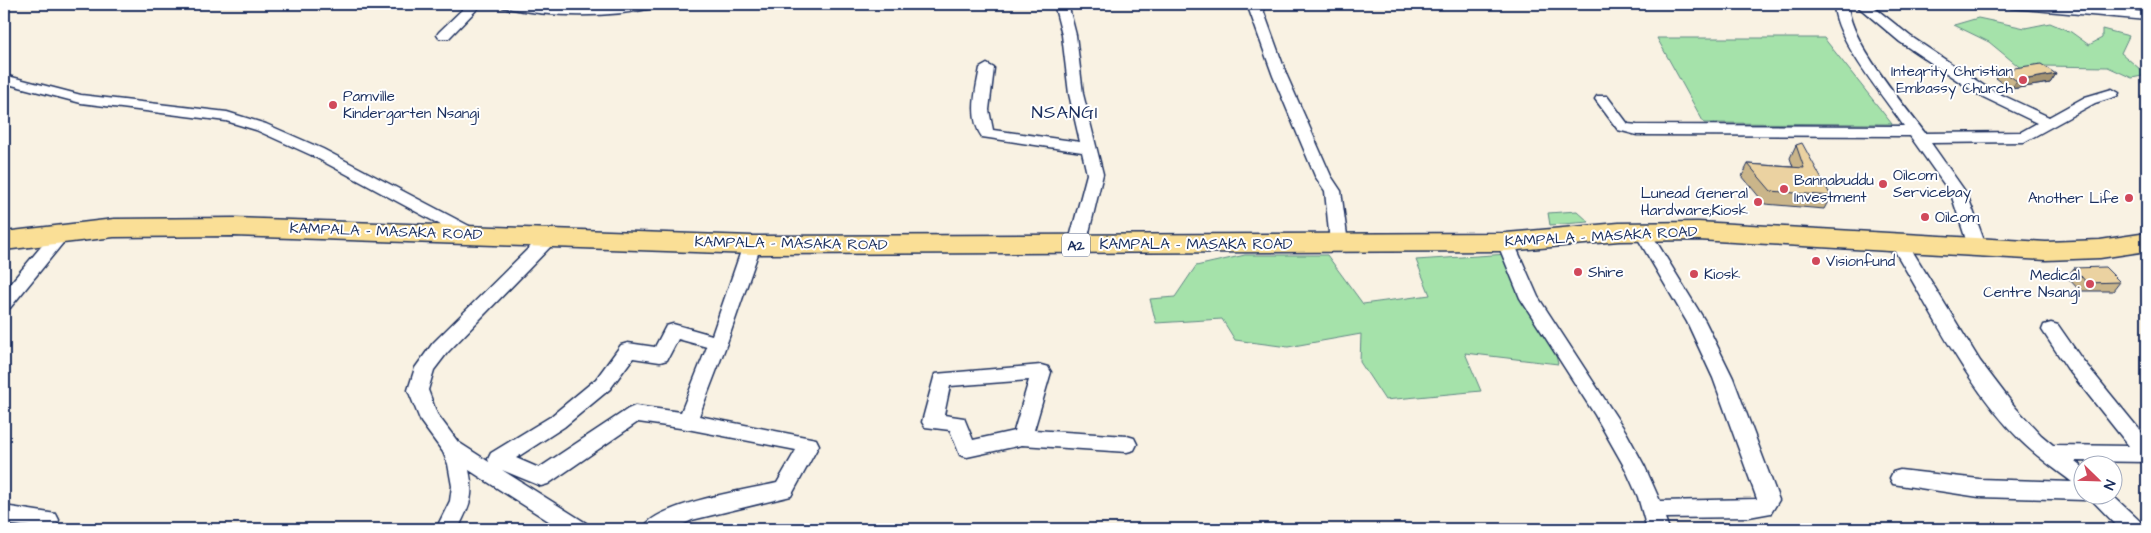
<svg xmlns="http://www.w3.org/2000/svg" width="2151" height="533" font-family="'Architects Daughter',sans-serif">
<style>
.green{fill:#a5e2aa;stroke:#608884}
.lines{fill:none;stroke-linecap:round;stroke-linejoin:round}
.minor-casing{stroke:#1b2f5e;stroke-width:3}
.primary-casing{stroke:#1b2f5e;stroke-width:3}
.minor{fill:#fff;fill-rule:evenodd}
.primary{fill:#fadf96;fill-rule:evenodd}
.wall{fill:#cab58a;stroke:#1b2f5e}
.shaded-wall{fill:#a49371;stroke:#1b2f5e}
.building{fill:#ebd2a1;stroke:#1b2f5e}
.poi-dot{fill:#d1495b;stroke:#fff;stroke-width:2}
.labels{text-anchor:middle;stroke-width:4;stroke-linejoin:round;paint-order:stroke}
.shield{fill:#fff;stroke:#5f6d8e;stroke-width:1}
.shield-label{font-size:14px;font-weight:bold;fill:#1b2f5e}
.poi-label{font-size:15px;fill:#1b2f5e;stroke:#fff;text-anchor:start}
.street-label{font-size:15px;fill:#1b2f5e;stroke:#fff}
.quarter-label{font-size:18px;letter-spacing:1px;fill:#1b2f5e;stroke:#fff}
</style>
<rect width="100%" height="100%" fill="#f9f2e3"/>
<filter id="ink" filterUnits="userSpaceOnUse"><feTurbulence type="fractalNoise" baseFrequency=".02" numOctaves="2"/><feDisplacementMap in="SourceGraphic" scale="10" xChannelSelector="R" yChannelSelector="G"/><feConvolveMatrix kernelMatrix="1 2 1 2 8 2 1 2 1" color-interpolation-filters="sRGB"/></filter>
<g filter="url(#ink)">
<!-- green -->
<path class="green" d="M1978 18 2025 28 2050 23 2071 32 2089 45 2102 38V29L2129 36 2121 53 2147 75 2132 78 2108 67 2042 66 2023 70 1989 42 1954 25Z
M1657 38H1824L1892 124 1704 123Z
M1577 211 1589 222 1550 225 1548 213Z
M1508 254 1548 323 1558 364 1465 353 1481 391 1385 400 1360 362 1361 334 1288 347 1235 340 1222 319 1156 323 1150 299 1175 297 1196 266 1245 255H1327L1363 304 1430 295 1416 260Z"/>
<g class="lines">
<!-- minor casing -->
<g class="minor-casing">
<path id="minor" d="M468 4H482L449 38H439L437 35 439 32Z
M501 4 580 6 659 4 657 7C610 18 550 18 503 7Z
M1054 4H1068L1076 35 1083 94 1103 174 1086 245 1083 249H1071L1068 245 1087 174 1082 152 982 137C968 117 976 90 980 68L987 64 994 68 989 110 993 130 1080 142 1069 94 1062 35Z
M1247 4H1261L1287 76 1331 176 1341 191 1348 243 1345 247H1333L1330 243 1325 191 1315 176 1273 76Z
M1834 4H1848C1849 41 1902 102 1925 133L2021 132 2037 123 1979 95 1900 42 1855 4H1870L1910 36 1989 89 2049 117 2085 97 2112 89 2119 93 2117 96 2095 103 2024 142 1931 143 1967 194 1986 246 1983 250H1971L1968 246 1951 194 1910 136 1637 135 1618 130 1595 99 1597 96H1607L1628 124 1637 125 1904 126C1884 97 1834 38 1834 4Z
M2004 4H2054L2147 12V20L2011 8Z
M4 75 81 95 227 112 266 124 323 149 475 229 477 233 475 237H463L311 155 256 130 226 121 81 103 4 83Z
M1642 226 1648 228 1705 321 1733 378 1779 500 1771 513 1749 517 1665 518 1669 529H1647L1638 497 1625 468 1595 415 1520 298 1497 242 1500 238H1512L1538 297 1626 432 1645 467 1660 501 1757 499 1713 378 1687 322 1634 232 1636 228Z
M61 228 67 230 69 234 67 238 10 308 4 309V291L55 230Z
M550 231 556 233 559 237 556 241 447 353 434 370 428 390 437 414 458 442 489 462 488 459 491 453 550 417 596 379 621 345 628 343 655 347 666 326 673 324 712 335 743 245 746 241H758L761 245 727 343 699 416 816 439 819 445 791 496 692 520 674 529H643C654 504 750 489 777 483L796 450 687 429 638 422 548 484 541 486 502 470 586 523 589 529H561L469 470C475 497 469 506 458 529H436L450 501 452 486 448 464 443 452 421 422 408 390 415 368 433 343 544 233ZM678 339 707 347 681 412 635 406 628 409 539 468 516 458 564 427 610 389 633 358 660 362 667 360Z
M1899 237 1905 239 1980 361 2015 407 2041 435 2053 445 2129 446 2067 368 2042 330 2044 325 2051 323 2058 325 2081 358 2147 439V462L2075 461 2084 468V496H2113L2142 523 2145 529H2120L2090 498 2084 500 1979 497 1893 484 1890 478 1893 472 1900 470 1979 479 2072 482C2055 469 2036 456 2021 441 1965 385 1931 310 1890 243L1893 239Z
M1041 365 1048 367 1051 372 1034 430 1127 436 1134 438 1137 444 1134 450 1127 452 1022 445 967 457 960 455 950 430 925 427 922 422 935 374ZM1029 380 1014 431 973 440 964 418 944 415 950 386Z
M4 506 56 514 59 520 56 526 48 529 4 524Z"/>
</g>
<!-- primary casing -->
<g class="primary-casing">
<path id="primary" d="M234 218 752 236 1506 233 1619 223 1698 222 2046 242 2100 240 2147 233V251L2100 258 2046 260 1698 240 1619 241 1506 251 752 254 234 236 114 237 4 250V232L114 219Z"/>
</g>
<!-- minor -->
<use href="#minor" class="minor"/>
<!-- primary -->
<use href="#primary" class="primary"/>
</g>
<!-- wall -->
<path class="wall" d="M2001 70 2056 74 2050 83 2011 89 1996 78Z
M1796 145 1831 196 1824 209 1765 204 1742 176 1748 164 1793 167 1790 158Z
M2074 268 2120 282 2113 291H2080L2067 277Z"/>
<!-- shaded-wall -->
<path class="shaded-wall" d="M2056 74 2050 83 2011 89 2017 81Z"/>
<!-- building -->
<path class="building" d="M2041 64 2056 74 2017 81 2001 70Z
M1802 143 1831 196 1771 191 1748 164 1804 168 1796 145Z
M2105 267 2120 282 2087 283 2074 268Z"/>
</g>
<!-- markers -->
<g class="poi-dot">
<circle cx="2023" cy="80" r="5"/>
<circle cx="333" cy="105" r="5"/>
<circle cx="1883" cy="184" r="5"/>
<circle cx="1784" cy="189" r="5"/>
<circle cx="2129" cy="198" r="5"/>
<circle cx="1758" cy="202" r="5"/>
<circle cx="1925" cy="217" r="5"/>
<circle cx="1816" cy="261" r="5"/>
<circle cx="1578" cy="272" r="5"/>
<circle cx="1694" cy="274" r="5"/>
<circle cx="2090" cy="284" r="5"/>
</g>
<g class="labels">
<!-- shield labels -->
<rect class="shield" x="1062" y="233.5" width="28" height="23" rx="4"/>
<g class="shield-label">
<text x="1076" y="250">A2</text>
</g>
<!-- poi labels -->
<g class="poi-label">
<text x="2013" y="76" text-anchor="end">Integrity Christian<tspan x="2013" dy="17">Embassy Church</tspan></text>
<text x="343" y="101">Pamville<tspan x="343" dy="17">Kindergarten Nsangi</tspan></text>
<text x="1893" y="180">Oilcom<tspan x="1893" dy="17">Servicebay</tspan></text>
<text x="1794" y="185">Bannabuddu<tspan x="1794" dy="17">Investment</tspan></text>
<text x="1748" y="198" text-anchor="end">Lunead General<tspan x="1748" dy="17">Hardware;Kiosk</tspan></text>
<text x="2119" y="203" text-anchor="end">Another Life</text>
<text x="1935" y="222">Oilcom</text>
<text x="1826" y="266">Visionfund</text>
<text x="1588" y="277">Shire</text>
<text x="1704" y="279">Kiosk</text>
<text x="2080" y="280" text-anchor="end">Medical<tspan x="2080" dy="17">Centre Nsangi</tspan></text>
</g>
<!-- street labels -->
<g class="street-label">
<text transform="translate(386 231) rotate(2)" y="5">KAMPALA - MASAKA ROAD</text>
<text transform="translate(1601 236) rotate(-3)" y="5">KAMPALA - MASAKA ROAD</text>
<text transform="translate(791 243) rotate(1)" y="5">KAMPALA - MASAKA ROAD</text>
<text x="1196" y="249">KAMPALA - MASAKA ROAD</text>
</g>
<!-- quarter labels -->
<g class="quarter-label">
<text x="1065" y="118">NSANGI</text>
</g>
</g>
<!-- margin -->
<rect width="2151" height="533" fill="none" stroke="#fff" stroke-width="20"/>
<rect x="10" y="10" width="2131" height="513" fill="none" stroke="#1b2f5e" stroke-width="2" filter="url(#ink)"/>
<!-- north arrow -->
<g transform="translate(2098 480) rotate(113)"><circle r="24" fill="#ffffff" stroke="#a4acbf"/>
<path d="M0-4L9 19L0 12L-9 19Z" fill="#d1495b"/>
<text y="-8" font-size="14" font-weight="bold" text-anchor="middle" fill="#1b2f5e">N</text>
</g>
</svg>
